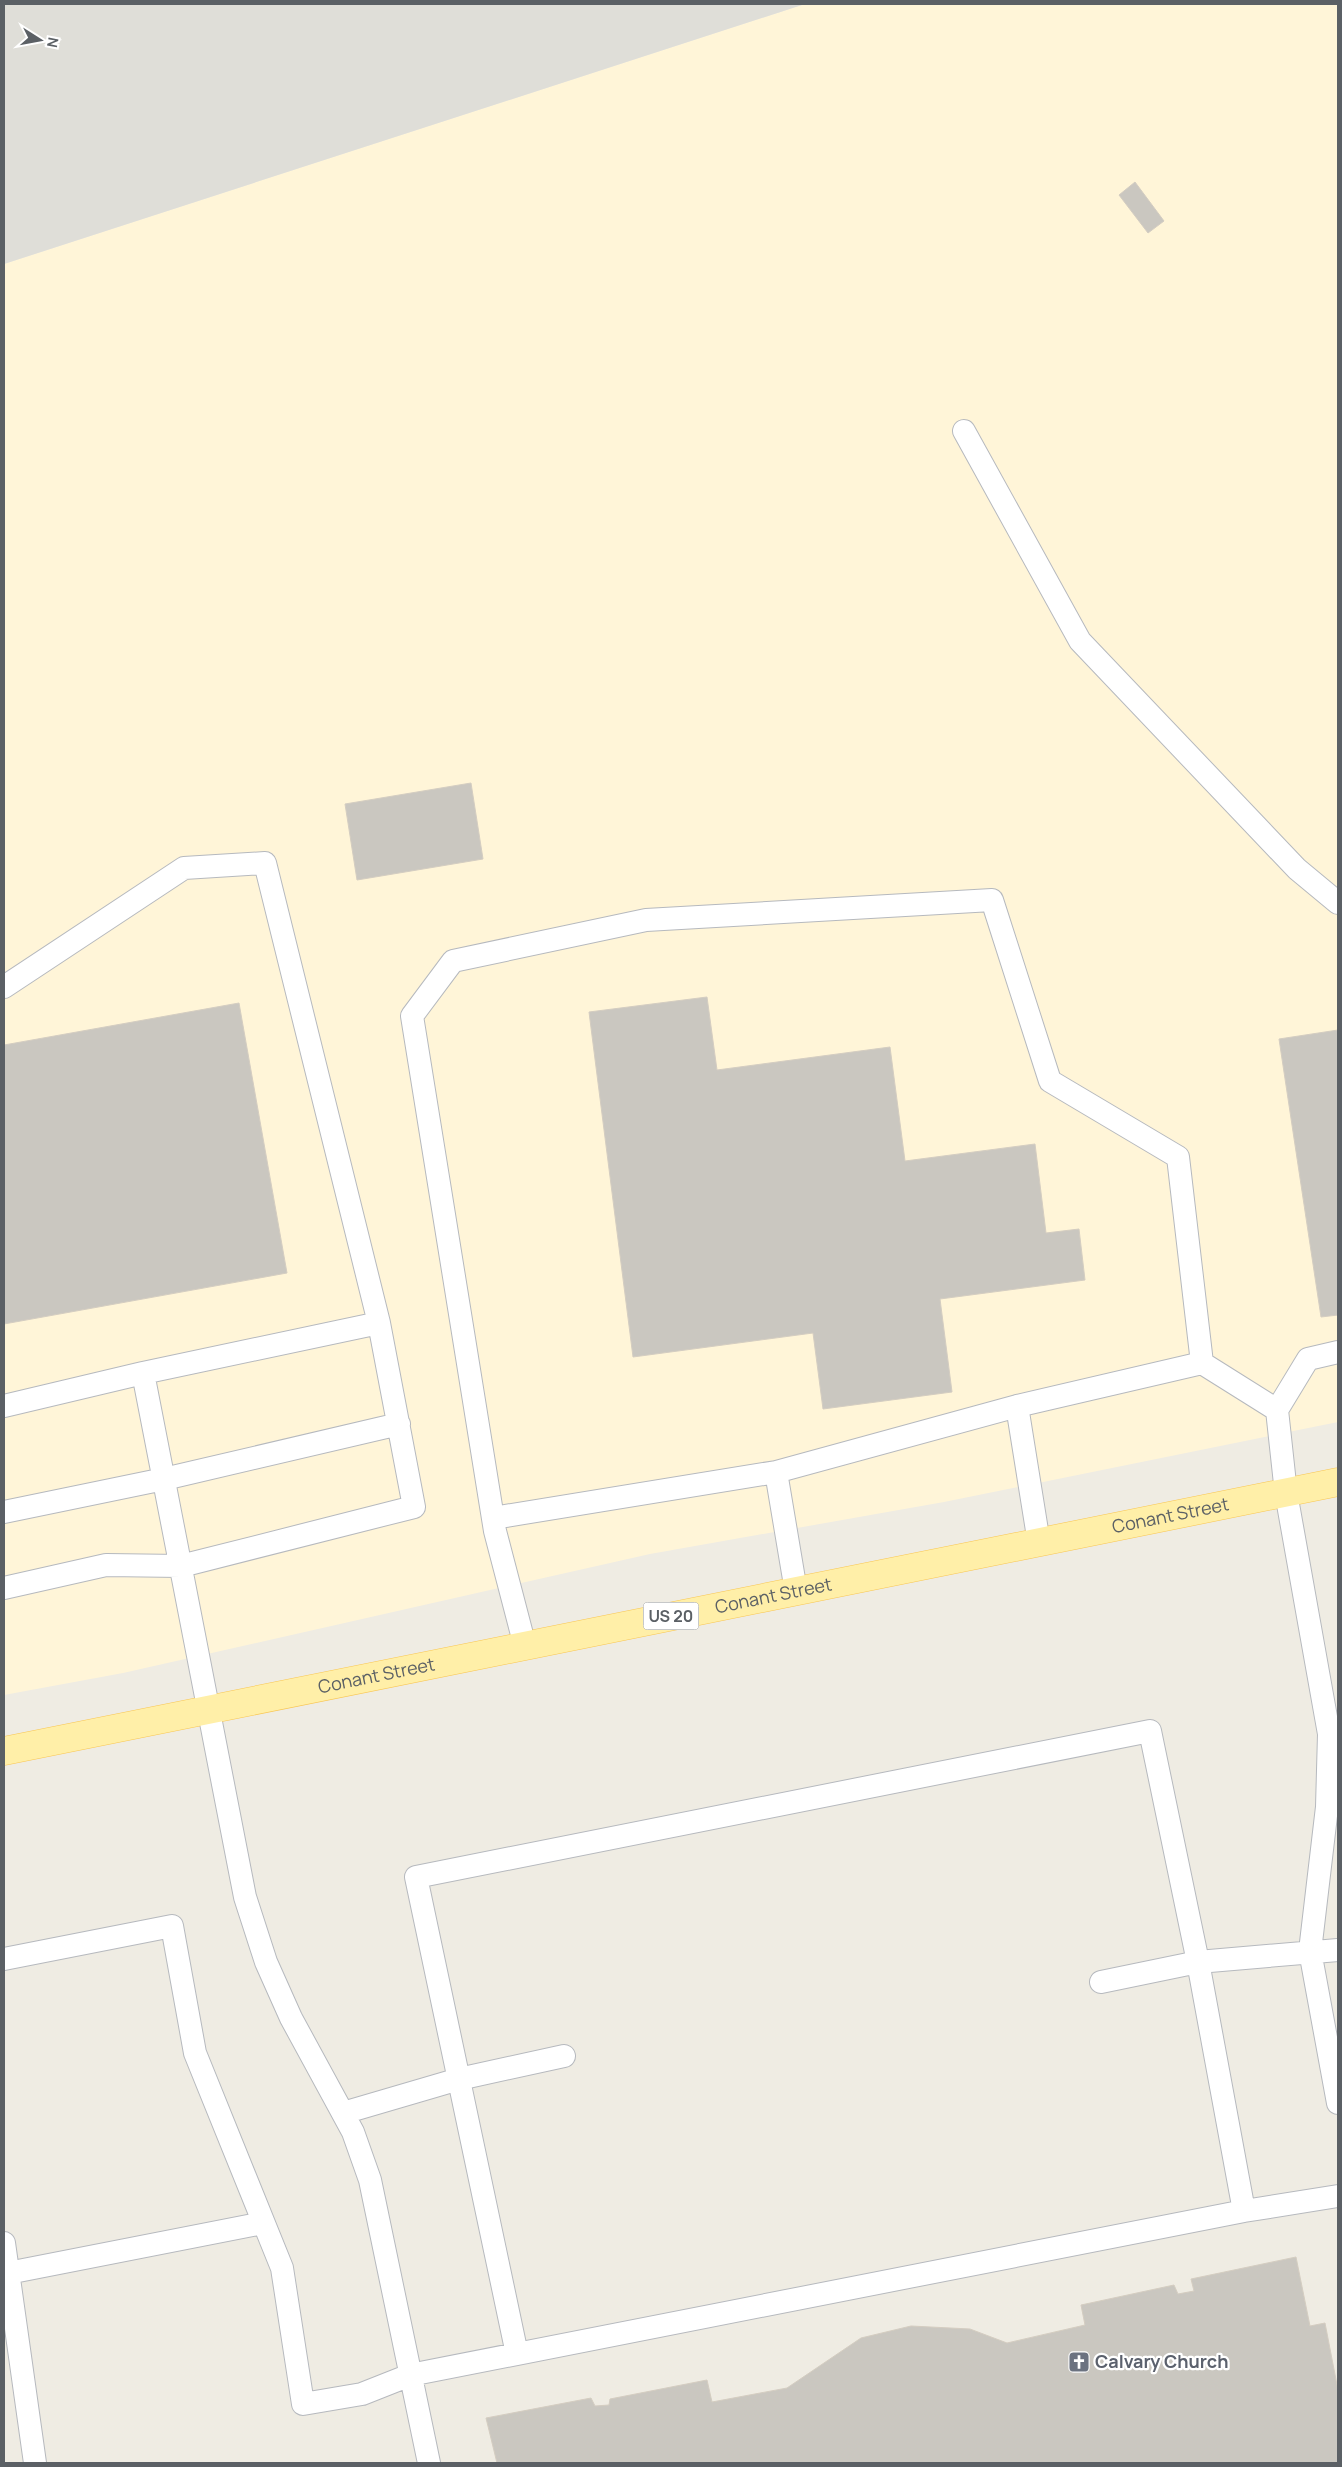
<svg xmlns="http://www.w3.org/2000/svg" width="1342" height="2467" font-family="Manrope,sans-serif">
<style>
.commercial{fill:#fff5d8}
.industrial{fill:#dfded8}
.building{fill:#cac7c0;stroke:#d4cdc1}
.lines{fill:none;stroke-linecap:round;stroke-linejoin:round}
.service-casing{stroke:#b6b9be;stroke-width:24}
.primary-casing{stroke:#f9c652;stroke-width:29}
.service{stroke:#fff;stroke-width:22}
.primary{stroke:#ffefa8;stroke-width:28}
.labels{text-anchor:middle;stroke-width:4.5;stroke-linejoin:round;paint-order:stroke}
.shield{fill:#fff;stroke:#8c9093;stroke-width:1}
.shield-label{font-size:16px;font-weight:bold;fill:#5b6065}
.street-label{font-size:18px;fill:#5b6065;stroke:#fff}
.worship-label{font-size:18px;font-weight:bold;fill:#5b616d;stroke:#fff;text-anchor:start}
</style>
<rect width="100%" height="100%" fill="#efece3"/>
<!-- commercial -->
<path class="commercial" d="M805 4H1338V1422L944 1502 650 1554 123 1673 4 1695V264Z"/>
<!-- industrial -->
<path class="industrial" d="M4 4H805L4 264Z"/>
<!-- building -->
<path class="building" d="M1135 182 1164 221 1148 233 1119 195Z
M471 783 483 859 357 880 345 804Z
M707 997 717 1070 890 1047 905 1161 1035 1144 1046 1233 1079 1229 1085 1280 940 1299 952 1392 823 1409 813 1333 633 1357 589 1012Z
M239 1003 287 1273 4 1324V1045Z
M1338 1030V1315L1321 1317 1279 1039Z
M1296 2257 1310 2326 1325 2323 1338 2390V2463H497L486 2418 591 2398 595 2406 609 2405 610 2399 707 2380 712 2402 787 2388 861 2338 911 2326 970 2329 1007 2343 1085 2325 1081 2305 1174 2285 1178 2294 1194 2291 1191 2279Z"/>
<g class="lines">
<!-- service casing -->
<g class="service-casing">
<path id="service" d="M964 431 1080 641 1297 869 1338 903
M4 987 184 868 265 863 379 1323 143 1373 245 1897 266 1962 291 2018 353 2132 370 2180 429 2463
M1202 1363 1277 1410 1286 1493 1329 1734 1327 1807 1310 1951 1338 2103
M4 1406 143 1373
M1277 1410 1308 1359 1338 1352
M776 1472 1017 1406
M4 1512 164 1479 399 1424
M493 1518 776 1472 796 1591
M4 1588 106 1565 181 1566 414 1507 379 1323
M525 1646 495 1531 412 1016 453 961 646 920 992 900 1050 1081 1178 1157 1202 1363 1017 1406 1039 1543
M4 1959 172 1926 195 2053 282 2268 303 2404 362 2394 410 2375 1244 2211 1338 2196
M1101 1982 1198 1962 1338 1950
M343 2113 459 2079 564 2056
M4 2243 35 2463
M8 2273 263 2223
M517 2354 416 1877 1150 1731 1198 1962 1244 2211"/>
</g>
<!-- primary casing -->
<g class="primary-casing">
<g id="primary">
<path id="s1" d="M4 1751 1338 1482"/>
</g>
</g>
<!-- service -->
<use href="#service" class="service"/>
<!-- primary -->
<use href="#primary" class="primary"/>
</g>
<!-- icons -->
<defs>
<g id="church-square" transform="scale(1.125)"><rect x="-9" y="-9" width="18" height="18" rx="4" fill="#6b7280" stroke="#fff"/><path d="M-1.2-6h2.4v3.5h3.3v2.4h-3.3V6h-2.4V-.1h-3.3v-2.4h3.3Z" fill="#fff"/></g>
</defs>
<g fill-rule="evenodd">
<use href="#church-square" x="1079" y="2362"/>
</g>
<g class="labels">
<!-- shield labels -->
<rect class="shield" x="643.5" y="1602.5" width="55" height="27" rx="4"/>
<g class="shield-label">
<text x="671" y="1622">US 20</text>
</g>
<!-- street labels -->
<g class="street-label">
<text dy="6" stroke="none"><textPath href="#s1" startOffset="1190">Conant Street</textPath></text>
<text dy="6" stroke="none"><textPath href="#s1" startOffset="785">Conant Street</textPath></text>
<text dy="6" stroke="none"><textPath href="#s1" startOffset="380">Conant Street</textPath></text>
</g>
<!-- worship labels -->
<g class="worship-label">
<text x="1095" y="2368">Calvary Church</text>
</g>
</g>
<!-- border -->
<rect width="1342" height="2467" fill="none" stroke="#5b6065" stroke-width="10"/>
<!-- north arrow -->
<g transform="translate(40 40) rotate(101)" stroke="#ffffff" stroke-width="4" paint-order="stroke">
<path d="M0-4L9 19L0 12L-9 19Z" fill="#5b6065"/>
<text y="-8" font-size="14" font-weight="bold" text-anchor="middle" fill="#5b6065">N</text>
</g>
</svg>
